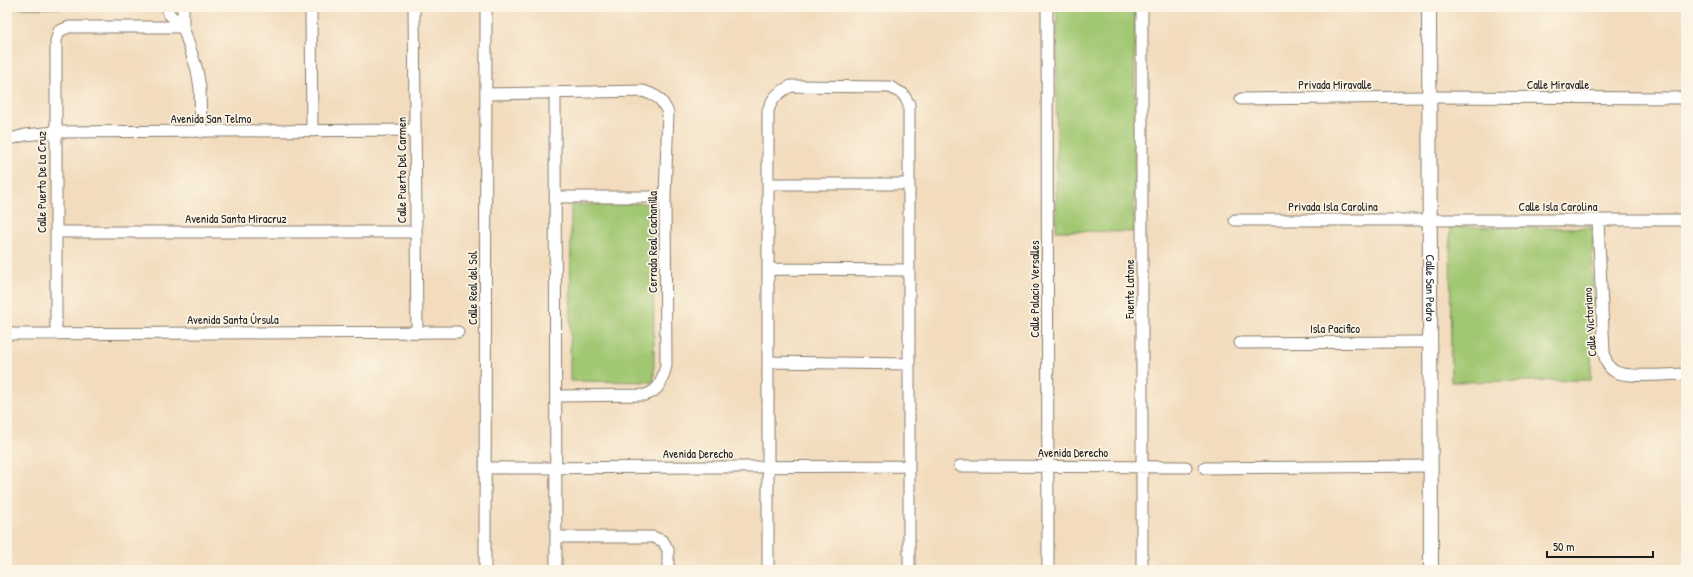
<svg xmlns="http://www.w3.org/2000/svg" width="1693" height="577" font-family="'Patrick Hand',sans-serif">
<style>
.park{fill:#a1c772;stroke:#5e7247}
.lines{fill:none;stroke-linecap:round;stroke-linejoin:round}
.minor-casing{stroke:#877c6c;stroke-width:13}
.tertiary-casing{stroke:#877c6c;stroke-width:16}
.minor{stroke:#fff;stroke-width:11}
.tertiary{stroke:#fff;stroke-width:14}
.labels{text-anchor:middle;stroke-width:3.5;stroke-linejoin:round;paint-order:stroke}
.street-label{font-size:12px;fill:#1c1c1c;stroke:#fcf5e5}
</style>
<rect width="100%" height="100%" fill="#fcf5e5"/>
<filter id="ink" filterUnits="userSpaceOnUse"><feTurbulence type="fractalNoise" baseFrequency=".025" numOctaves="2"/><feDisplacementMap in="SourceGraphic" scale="8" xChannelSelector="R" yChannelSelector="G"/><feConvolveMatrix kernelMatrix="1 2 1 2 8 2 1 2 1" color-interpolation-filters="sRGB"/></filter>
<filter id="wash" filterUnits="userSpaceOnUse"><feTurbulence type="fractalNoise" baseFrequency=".012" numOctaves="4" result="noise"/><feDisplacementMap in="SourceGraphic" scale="16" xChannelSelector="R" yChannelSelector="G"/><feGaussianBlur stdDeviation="0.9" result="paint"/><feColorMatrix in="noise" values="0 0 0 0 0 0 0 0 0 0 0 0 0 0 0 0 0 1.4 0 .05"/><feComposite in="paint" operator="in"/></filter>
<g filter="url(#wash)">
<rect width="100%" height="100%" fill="#f2dcbd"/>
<!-- park -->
<path class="park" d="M7 7H159L160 9 7 8Z
M1057 7H1135L1134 232 1056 231Z
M653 203 654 382 570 381 571 205Z
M1450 227 1593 228 1591 380 1451 382Z"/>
</g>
<g filter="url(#ink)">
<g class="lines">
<!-- minor casing -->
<g class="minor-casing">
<path id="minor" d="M167 7 169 14 183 27
M183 7V27L197 70 200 88 201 132
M311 7 312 131
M414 7 417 333
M1047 7 1048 570
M1142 7V570
M555 93 556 570
M486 94 643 91C658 96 662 99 668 113L665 197 666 366C662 380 660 391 645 395L556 396
M1241 99 1429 97 1686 98
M7 140 25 135 55 132 415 130
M768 184H909
M556 197H665
M1235 220H1686
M1598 220 1604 352C1605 359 1607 367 1614 371 1627 379 1669 374 1686 374
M56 232H416
M768 269 909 270
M7 334 458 332
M56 334V41L59 31 69 27H183
M1240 343 1430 342
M768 362 909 364
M960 466 1186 467
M486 468 909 466
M1205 468 1430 466
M557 537H653L663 541 668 550V570
M485 570 486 7
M768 570V111C772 97 779 92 791 86L890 87 903 94 909 104V570"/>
</g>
<!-- tertiary casing -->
<g class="tertiary-casing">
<g id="tertiary">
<path id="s1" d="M1429 7 1431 570"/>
</g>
</g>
<!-- minor -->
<use href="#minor" class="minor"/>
<!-- tertiary -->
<use href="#tertiary" class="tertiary"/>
</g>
</g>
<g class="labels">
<!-- street labels -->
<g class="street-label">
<text x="1335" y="89">Privada Miravalle</text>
<text x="1558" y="89">Calle Miravalle</text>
<text x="211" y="123">Avenida San Telmo</text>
<text transform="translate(402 170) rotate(-90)" y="4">Calle Puerto Del Carmen</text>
<text transform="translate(42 182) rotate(-90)" y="4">Calle Puerto De La Cruz</text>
<text x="1333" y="211">Privada Isla Carolina</text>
<text x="1558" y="211">Calle Isla Carolina</text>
<text x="236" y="223">Avenida Santa Miracruz</text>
<text transform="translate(653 242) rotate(-90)" y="4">Cerrada Real Cachanilla</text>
<text transform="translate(473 288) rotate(-90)" y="4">Calle Real del Sol</text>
<text dy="4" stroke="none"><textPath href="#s1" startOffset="281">Calle San Pedro</textPath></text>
<text transform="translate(1035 289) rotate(-90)" y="4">Calle Palacio Versalles</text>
<text transform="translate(1130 289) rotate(-90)" y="4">Fuente Latone</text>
<text x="233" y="324">Avenida Santa Úrsula</text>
<text transform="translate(1590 322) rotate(-94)" y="4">Calle Victoriano</text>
<text x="1335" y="333">Isla Pacifico</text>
<text x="1073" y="457">Avenida Derecho</text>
<text x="698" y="458">Avenida Derecho</text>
</g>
</g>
<!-- margin -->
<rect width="1693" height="577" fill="none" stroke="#fcf5e5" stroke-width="24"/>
<!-- scale -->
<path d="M1547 551v6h106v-6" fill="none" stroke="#1c1c1c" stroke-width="2"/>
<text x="1553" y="551" font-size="12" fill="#1c1c1c" stroke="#fcf5e5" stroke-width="3" paint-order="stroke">50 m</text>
</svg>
